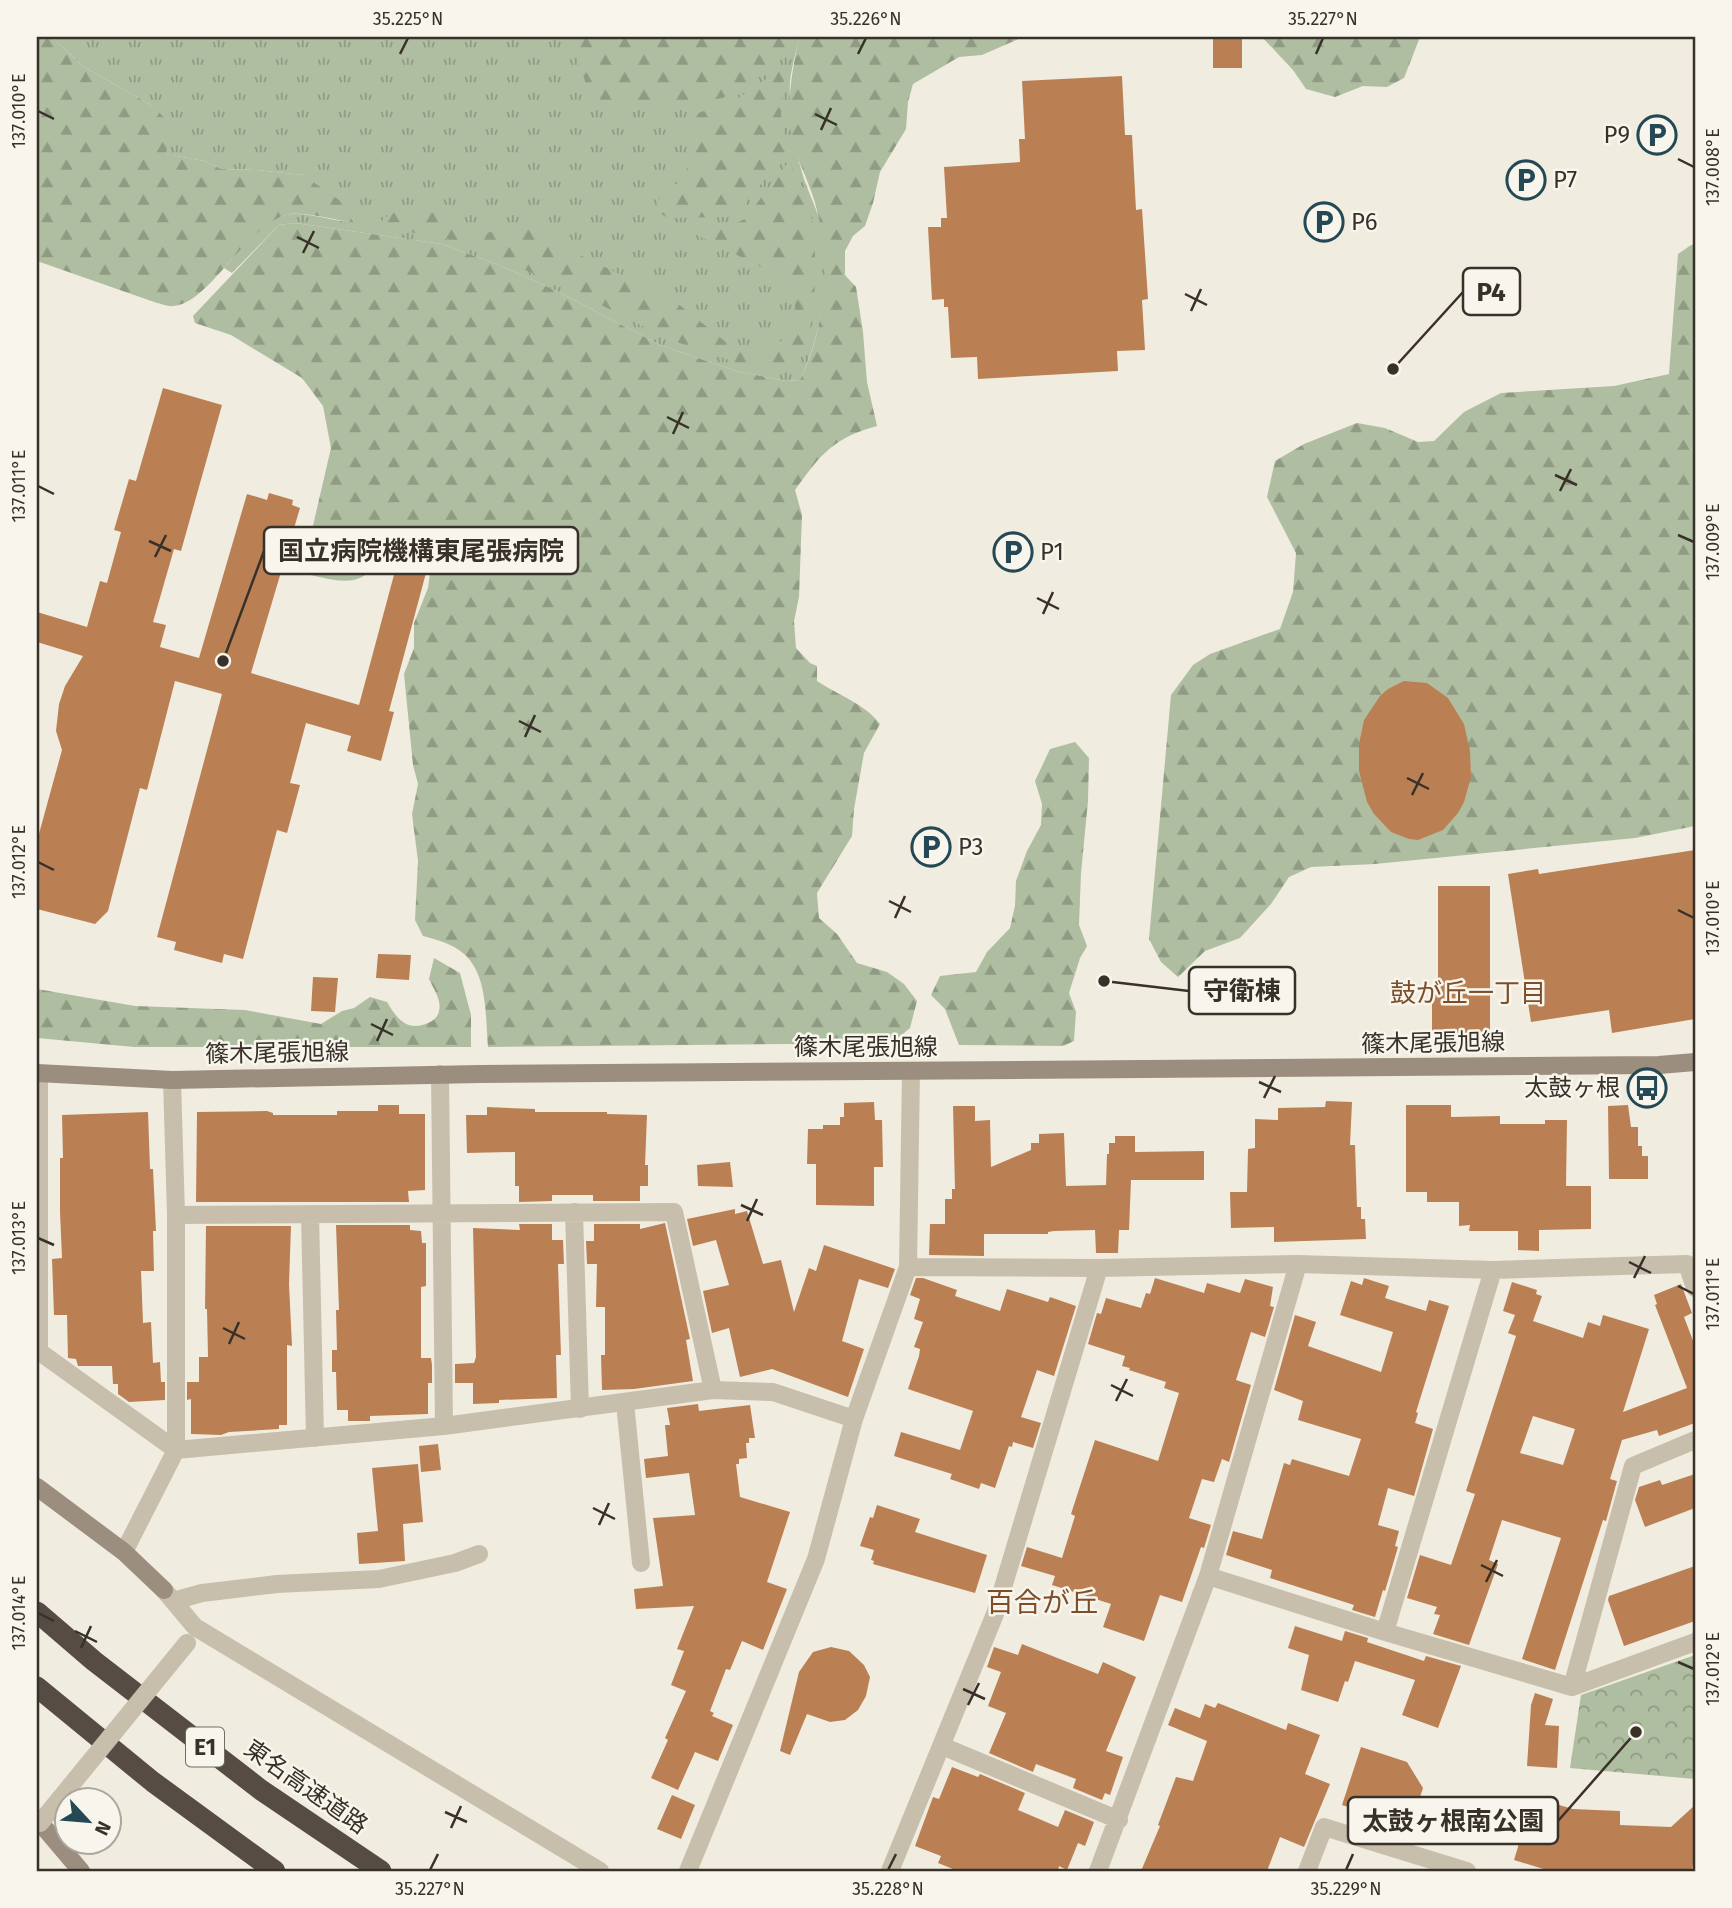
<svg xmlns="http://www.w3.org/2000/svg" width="1732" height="1908" font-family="'Fira Sans','Noto Sans JP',sans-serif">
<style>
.grass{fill:url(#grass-tufts)}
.forest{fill:url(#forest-firs)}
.park{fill:url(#park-crowns)}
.building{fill:#ba8054;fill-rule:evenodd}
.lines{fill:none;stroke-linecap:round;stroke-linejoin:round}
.street{stroke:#c8beac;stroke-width:18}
.secondary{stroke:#9b8e7e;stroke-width:18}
.highway{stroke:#574c43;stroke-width:21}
.street-bridge{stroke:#c8beac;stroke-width:18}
.ticks{fill:none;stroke:#37312a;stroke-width:2.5}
.labels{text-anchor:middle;stroke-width:5;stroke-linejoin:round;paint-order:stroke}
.shield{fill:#f8f5ec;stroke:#716c64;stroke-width:2}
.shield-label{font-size:23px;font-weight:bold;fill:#37312a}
.poi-label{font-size:24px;fill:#37312a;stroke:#f8f5ec;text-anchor:start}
.street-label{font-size:24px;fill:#37312a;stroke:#f8f5ec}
.neighbourhood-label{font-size:26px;fill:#7e4e2b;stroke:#f8f5ec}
.quarter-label{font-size:28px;fill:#7e4e2b;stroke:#f8f5ec}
.leader{fill:none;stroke:#37312a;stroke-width:2.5}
.callout-dot{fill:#37312a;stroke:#f8f5ec;stroke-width:2.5}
.callout{fill:#f8f5ec;stroke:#37312a;stroke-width:2.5}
.callout-label{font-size:26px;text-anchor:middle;font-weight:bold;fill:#37312a}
.neatline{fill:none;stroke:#37312a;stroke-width:2.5}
.ticks-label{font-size:18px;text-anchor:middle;fill:#37312a}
</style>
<defs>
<pattern id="grass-tufts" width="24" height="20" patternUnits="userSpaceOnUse" patternTransform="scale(1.75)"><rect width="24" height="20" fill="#afbea1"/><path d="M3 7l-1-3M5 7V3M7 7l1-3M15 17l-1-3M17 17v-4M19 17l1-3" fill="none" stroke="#8f9b83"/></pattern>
<pattern id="forest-firs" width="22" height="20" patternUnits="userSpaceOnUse" patternTransform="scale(1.75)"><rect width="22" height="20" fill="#afbea1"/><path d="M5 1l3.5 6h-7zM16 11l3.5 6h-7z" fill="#8f9b83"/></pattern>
<pattern id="park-crowns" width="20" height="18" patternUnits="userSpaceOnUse" patternTransform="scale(1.75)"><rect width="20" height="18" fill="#afbea1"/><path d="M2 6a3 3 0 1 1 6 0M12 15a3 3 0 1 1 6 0" fill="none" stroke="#8f9b83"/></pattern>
</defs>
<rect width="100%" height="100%" fill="#f1ece0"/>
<!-- grass -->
<path class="grass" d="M55 37H799C796 55 788 77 790 95 792 118 795 146 801 169 807 191 819 211 823 234 831 283 820 337 800 380L786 381 736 371 660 345 557 291 499 265 442 244 295 223 279 225 232 273 224 268C241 250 265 215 293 214 313 213 335 222 354 222L303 175 257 170 221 169 205 161 165 154 153 106 84 67 56 41Z"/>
<!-- forest -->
<path class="forest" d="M37 37H55L56 41 84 67 153 106 170 124 166 154 205 161 221 169 257 170 303 175 342 202 354 223C337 220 307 212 290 214 247 222 209 305 173 306 169 307 162 304 157 303L37 261Z
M569 37H792L790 51 774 65 723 98 695 102 601 100 589 92Z
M799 37H1023L982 55 959 57 913 84 908 102 906 129 880 172 873 203 865 226 853 236 845 251V275L856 287 863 332 867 382 877 426C833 438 821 454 795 490L802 515 799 597 794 621 796 648 810 663 817 666V681C838 695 865 704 880 724L864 753 854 809 852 836 817 893 819 918 837 934 857 963 887 972 904 984 917 1001 910 1028 892 1043 488 1047C485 1014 489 965 454 947 445 942 434 939 423 936L415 920 418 861 412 814 418 784 413 765 404 674 414 648V623L428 588 432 559 430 552 420 545 402 541C360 583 362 588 302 573L331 448 323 406 302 378 231 335 195 323 193 316 279 225 295 223 442 244 499 265 557 291 660 345 736 371 786 381 800 380C826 327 832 260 815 203 808 179 795 157 791 132 786 100 793 68 799 37Z
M1262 37H1420L1404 78 1387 87 1363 86 1335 97 1306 89 1293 70Z
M785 66 781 115 787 152 738 212 726 217 668 218 654 210 661 196 680 181 693 158 690 137 691 123 700 112 727 106Z
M790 160C793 169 795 178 799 186 802 193 807 199 809 206 819 244 819 341 793 371L775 372 744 365 668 339 568 288 456 241 379 226C387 208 413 209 430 212 446 215 462 227 476 235L519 226 544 234 567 249 672 299 727 343 748 351 763 354 779 344 793 325 795 305 791 289 769 271 677 225 729 226 745 219Z
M1691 245H1695V826L1635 838 1375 864 1311 867 1289 877 1271 904 1240 938 1205 951 1178 977 1161 962 1149 939 1171 695 1193 665 1210 654 1280 629 1293 592 1296 553 1267 497 1275 461 1304 444 1357 423 1385 428 1418 442 1434 441 1464 412 1501 393 1614 386 1669 374 1678 254Z
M1075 742 1089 758 1088 801 1081 873 1079 925 1087 946 1080 958 1069 993 1076 1012 1074 1041 1063 1046 959 1045 945 1009 931 995 940 976 976 972 987 952 1010 928 1015 906 1016 881 1027 851 1041 825 1042 804 1035 781 1050 749Z
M434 958 460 973 471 1015V1047H134L37 1038V989L135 1006 245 1010 321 1024 342 1011 354 1008 370 997 387 1002C397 1019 407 1032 428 1023 433 1021 438 1017 439 1011 442 1000 433 988 429 979Z"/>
<!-- park -->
<path class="park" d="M1695 1655V1779L1570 1768 1581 1695Z"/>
<!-- building -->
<path class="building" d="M1213 39H1242V68H1213Z
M1122 76 1125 135H1132L1136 210 1142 209 1148 299 1142 300 1145 350 1117 351 1118 371 978 379 977 357 951 358 948 307H944V299L932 300 928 227H941V218H947L944 167 1020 162 1019 139H1025L1022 81Z
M163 388 222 405 181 551 174 549 153 622 166 625 160 647 199 658 247 494 267 500 269 493 293 500 292 505 300 508 251 673 359 705 402 545 424 552 423 556 430 558 389 711 394 712 381 761 347 751 351 736 306 723 290 783 300 785 287 833 277 830 243 959 224 954 222 963 174 950 176 942 157 937 222 694 175 681 147 790 140 788 108 911 95 924 37 909V841L62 750 56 731 59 704 65 686 83 656 37 642V612L87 627 100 581 107 583 121 532 114 530 129 479 136 481Z
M1404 681 1427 683 1448 698 1464 724 1470 751 1471 777 1464 802 1458 813 1443 830 1418 840 1409 839 1391 832 1374 814 1367 802 1359 771V744L1364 720 1380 696 1388 689Z
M1695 850V1019L1612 1033 1609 1010 1531 1022 1508 874 1538 869 1539 874Z
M1438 886H1490V1035H1432V990H1438Z
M378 954 411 955 409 980 376 978Z
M313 977 338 978 335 1012 311 1011Z
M1326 1101 1352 1102 1350 1145H1355L1357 1207H1361V1219H1365L1366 1239 1274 1242V1227L1231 1228 1230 1192H1247L1248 1149 1255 1148V1119L1278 1120V1108L1325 1107Z
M874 1102 875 1120H882L883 1167H874V1206L816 1205V1164H807L808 1129H823V1125H840V1117H844V1103Z
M378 1105H399V1114H425V1190L408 1191 409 1202H196L197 1112 267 1111 273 1113V1115H337V1111H378Z
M1406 1105H1451V1117L1500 1116V1124H1545V1120H1567L1566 1186H1591V1229L1539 1230V1251L1518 1250V1231H1469L1470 1225 1459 1226V1202H1427V1192H1406Z
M1628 1105 1631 1127H1638V1146H1642V1156H1648V1179H1609L1608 1106Z
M953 1106H975V1121L990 1120 991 1167 1031 1150V1143H1039V1134L1064 1133 1066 1186 1106 1185 1107 1154H1109V1143H1115V1136H1135V1152L1204 1151V1180H1131L1129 1230H1119L1118 1253H1096L1095 1230 1054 1231 1048 1232V1234H984V1256L929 1255 930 1224H945V1199H952V1189H955Z
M487 1107 535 1109V1112H607V1114L647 1115 645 1165H648V1186H640V1201H593V1195H552V1201L519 1202V1186H515V1152L467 1153 466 1115H487Z
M148 1112 150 1169H153L156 1231H153L154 1271H141L143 1323 151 1322 153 1363 160 1362 161 1382H165V1400L129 1402 118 1394V1384H113L112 1366H78L76 1359 68 1358 67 1315H54L52 1259 62 1258 60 1212V1158H63L62 1115Z
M730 1162 733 1187 698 1186 697 1165Z
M735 1209V1214L747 1211 763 1264 781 1260 794 1312 809 1268 816 1271 824 1245 895 1269 888 1288 859 1279 842 1341 864 1349 848 1397 772 1369 740 1377 729 1328 712 1333 703 1291 729 1285 716 1240 693 1246 687 1219Z
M665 1223 690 1339 686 1340 693 1381 634 1389 602 1390 601 1355H605V1307H596L597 1264H587L586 1241H594V1224H640V1229Z
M519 1224H552V1240H563L564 1264H558L561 1355H556L557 1398 499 1400V1403L473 1404V1383H455V1364L474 1363 476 1357 473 1228 520 1230Z
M336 1225H410V1230L421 1231 422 1243H426V1286L421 1287V1358H431L432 1365V1383H428V1414L370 1416V1421H348V1410H337L336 1372H332V1350H337L336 1310H339Z
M206 1226H291L289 1284 292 1346 287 1345V1425H279V1429L229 1432 221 1435 191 1434V1399L187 1400V1382H199V1357H208L207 1309H205Z
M916 1278H923L957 1290 955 1296 1000 1311 1007 1289 1048 1302 1050 1297 1076 1306 1054 1376 1037 1370 1021 1417 1041 1423 1033 1448 1013 1442 1012 1447 1009 1446 995 1488 981 1483 979 1489 950 1479 952 1474 894 1456 901 1432 960 1450 973 1411 908 1389 919 1356 920 1349 914 1347 923 1322 914 1319 920 1299 910 1295Z
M1155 1278 1204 1293 1207 1283 1240 1293 1245 1279 1273 1287 1270 1306 1274 1307 1265 1337 1251 1332 1236 1380 1251 1385 1229 1462 1222 1459 1214 1482 1202 1479 1189 1518 1211 1525 1204 1548 1201 1547 1182 1602 1160 1595 1144 1641 1103 1627 1111 1604 1052 1585 1055 1576 1021 1566 1027 1547 1062 1558 1075 1516 1071 1514 1095 1440 1158 1461 1179 1393 1164 1388 1166 1382 1129 1370 1130 1368 1122 1366 1125 1356 1088 1344 1097 1313 1101 1314 1106 1298 1141 1308 1146 1293 1150 1294Z
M1364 1278 1389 1286 1385 1298 1426 1311 1429 1300 1449 1306 1416 1412 1418 1413 1415 1423 1433 1429 1414 1496 1388 1488 1378 1525 1399 1531 1395 1546 1398 1547 1385 1591 1383 1590 1375 1617 1352 1610 1354 1605 1270 1578 1272 1570 1226 1555 1233 1531 1262 1539 1284 1463 1290 1465 1292 1459 1349 1476 1361 1439 1298 1420 1303 1401 1274 1390 1295 1315 1316 1322 1308 1346 1381 1372 1393 1332 1340 1315 1351 1281 1362 1285Z
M1512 1282 1537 1290 1536 1294 1542 1296 1533 1321 1583 1338 1588 1322 1600 1326 1603 1315 1649 1329 1623 1412 1687 1388 1655 1305 1657 1304 1654 1295 1681 1284 1692 1313 1684 1317 1695 1346V1423L1659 1436 1657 1430 1622 1440 1610 1479 1617 1481 1606 1521 1603 1520 1555 1670 1522 1659 1561 1538 1502 1520 1489 1560 1498 1564 1469 1645 1433 1634 1440 1615 1434 1614 1437 1607 1407 1598 1420 1555 1451 1565 1475 1494 1466 1491 1516 1336 1508 1333 1515 1315 1503 1311ZM1533 1416 1575 1429 1563 1465 1520 1453Z
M698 1404 699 1411 750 1405 755 1438H749V1443H746L747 1458 739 1459V1464H736L740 1497 790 1512 767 1582 787 1589 763 1650 742 1641 730 1670 726 1669 710 1711 714 1713 712 1716 733 1725 718 1761 695 1752 678 1790 651 1778 668 1740 665 1738 686 1691 671 1685 684 1651 677 1649 694 1606 636 1609 634 1589 663 1586 653 1518 695 1515 689 1473 646 1478 644 1459 668 1456 665 1425H670L667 1408Z
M438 1444 441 1470 421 1472 419 1446Z
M418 1464 423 1522 403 1524 405 1561 359 1564 357 1533 378 1531 372 1468Z
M1695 1474V1508L1645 1527 1635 1500 1639 1487 1660 1480 1662 1485Z
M877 1505 920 1519 915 1532 987 1555 975 1593 873 1564 874 1561 871 1560 874 1550 860 1546 870 1517 873 1518Z
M1695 1566V1621L1624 1646 1608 1600 1609 1596Z
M1295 1626 1342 1641 1345 1631 1368 1638 1367 1642 1424 1661 1426 1656 1461 1666 1438 1728 1402 1715 1415 1680 1355 1661 1348 1682 1345 1681 1338 1702 1301 1690 1309 1655 1288 1648Z
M1022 1644 1098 1674 1103 1662 1136 1677 1106 1751 1123 1757 1110 1795 1105 1793 1102 1800 1073 1788 1076 1779 1036 1764 1033 1772 989 1753 1006 1713 988 1706 1001 1672 987 1667 994 1647 1018 1655Z
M831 1647 849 1651 864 1665 870 1677 866 1696 858 1710 845 1720 830 1722 807 1714 790 1755 780 1751 799 1672 813 1652Z
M1535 1693 1553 1699 1545 1725 1559 1726 1557 1768 1527 1766 1531 1705Z
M1218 1703 1286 1730 1288 1723 1320 1735 1305 1774 1330 1784 1304 1847 1280 1837 1267 1871H1141L1160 1826 1158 1825 1176 1777 1193 1781 1207 1741 1168 1725 1175 1708 1200 1718 1205 1704 1215 1708Z
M1361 1747 1407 1762 1423 1788 1410 1827 1342 1805Z
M952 1767 978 1777 980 1774 1025 1793 1018 1810 1058 1827 1065 1810 1094 1822 1085 1846 1078 1843 1067 1870 1059 1866 1058 1871H958L938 1863 941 1856 915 1846 933 1797 939 1799Z
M672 1795 695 1805 681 1839 657 1829Z
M1542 1800 1573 1809 1620 1811V1825L1671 1827 1695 1805V1861L1693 1864 1692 1871H1550L1514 1860 1524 1827 1533 1830Z"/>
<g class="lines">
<!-- street -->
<path class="street" d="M39 1073V1351
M440 1074 444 1426
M574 1212 580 1409
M310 1214 315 1438
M176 1215 674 1212 713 1390
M908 1267 1099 1268 1298 1264 1493 1270 1687 1264 1695 1288
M37 1350 176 1450 444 1426 713 1390 773 1392 854 1419
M625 1403 641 1563
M124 1552 176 1450V1215L172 1080
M1208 1576 1385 1632 1572 1687 1695 1642
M164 1590 195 1627 600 1871
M173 1601 202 1593 277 1584 379 1579 455 1563 479 1554
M1385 1632 1493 1270
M1572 1687 1633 1466 1695 1440
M942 1746 1119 1820
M688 1871 816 1559 854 1419 908 1267 911 1071
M890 1871 995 1614 1099 1268
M1098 1871 1208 1576 1298 1264
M1307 1871 1324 1827 1467 1871"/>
<!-- secondary -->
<path class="secondary" d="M37 1073 172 1080 480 1074 1659 1065 1695 1062
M37 1487 124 1552 164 1590
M37 1819 81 1871"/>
<!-- highway -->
<path class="highway" d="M37 1612 94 1661 261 1790 381 1871
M37 1687 153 1782 275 1871"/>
<!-- street-bridge -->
<path class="street-bridge" d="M40 1823 187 1643"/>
</g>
<!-- ticks -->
<path class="ticks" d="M400 54 408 38M858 54 866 38M1316 54 1323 38M38 111 54 119M815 114 837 125M821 130 831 108M1678 159 1694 167M297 237 319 248M303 253 314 231M1185 294 1207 305M1191 311 1201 289M667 417 689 428M673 434 683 412M1555 475 1577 485M38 486 54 494M1560 491 1571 469M1678 535 1694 542M149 541 171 551M155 557 166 535M1037 598 1059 609M1043 614 1053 592M519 721 541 732M525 737 535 715M1407 778 1429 789M1412 795 1423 773M38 862 54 870M889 901 911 912M1678 910 1694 918M895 918 905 896M371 1024 393 1035M377 1041 387 1019M1259 1082 1281 1092M1264 1098 1275 1076M741 1205 763 1215M747 1221 757 1199M38 1238 54 1245M1629 1262 1651 1273M1634 1278 1645 1256M1678 1286 1694 1294M223 1328 245 1339M229 1344 239 1322M1111 1385 1133 1396M1116 1401 1127 1379M593 1508 615 1519M599 1525 609 1503M1481 1565 1503 1576M1486 1582 1497 1560M38 1613 54 1621M75 1631 97 1642M81 1648 91 1626M1678 1662 1694 1669M963 1689 985 1699M968 1705 979 1683M445 1812 467 1822M451 1828 461 1806M430 1870 438 1854M888 1870 896 1854M1346 1870 1353 1854"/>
<!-- icons -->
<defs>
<g id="parking-ring" transform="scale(2.0125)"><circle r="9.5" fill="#f8f5ec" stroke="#244854" stroke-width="1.5"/><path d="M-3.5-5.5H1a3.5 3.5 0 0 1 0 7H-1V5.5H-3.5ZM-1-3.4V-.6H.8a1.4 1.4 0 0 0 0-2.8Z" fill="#244854"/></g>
<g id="bus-ring" transform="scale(2.0125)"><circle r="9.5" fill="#f8f5ec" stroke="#244854" stroke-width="1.5"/><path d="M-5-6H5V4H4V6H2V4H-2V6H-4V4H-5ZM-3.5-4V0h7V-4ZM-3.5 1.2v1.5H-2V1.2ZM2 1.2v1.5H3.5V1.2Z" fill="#244854"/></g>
</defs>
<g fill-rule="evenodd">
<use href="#parking-ring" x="1657" y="135"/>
<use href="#parking-ring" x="1526" y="180"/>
<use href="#parking-ring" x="1324" y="222"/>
<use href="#parking-ring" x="1013" y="552"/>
<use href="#parking-ring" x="931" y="847"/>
<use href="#bus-ring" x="1647" y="1088"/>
</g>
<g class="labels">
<!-- shield labels -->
<rect class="shield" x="186" y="1727.5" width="38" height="39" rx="5"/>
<g class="shield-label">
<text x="205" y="1755">E1</text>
</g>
<!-- poi labels -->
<g class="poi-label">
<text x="1630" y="143" text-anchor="end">P9</text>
<text x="1553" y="188">P7</text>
<text x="1351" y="230">P6</text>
<text x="1040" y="560">P1</text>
<text x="958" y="855">P3</text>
<text x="1620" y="1096" text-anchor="end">太鼓ヶ根</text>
</g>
<!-- street labels -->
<g class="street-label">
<text transform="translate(1433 1043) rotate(-1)" y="8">篠木尾張旭線</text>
<text x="866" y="1055">篠木尾張旭線</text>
<text transform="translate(277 1053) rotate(-1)" y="8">篠木尾張旭線</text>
<text transform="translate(306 1787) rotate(35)" y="8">東名高速道路</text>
</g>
<!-- neighbourhood labels -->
<g class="neighbourhood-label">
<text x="1468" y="1002">鼓が丘一丁目</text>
</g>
<!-- quarter labels -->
<g class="quarter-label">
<text x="1042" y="1612">百合が丘</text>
</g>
</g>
<!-- callouts -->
<path class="leader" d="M1393 369L1463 292M223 661L264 551M1104 981L1189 991M1636 1732L1558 1821"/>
<g class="callout-dot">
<circle cx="1393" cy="369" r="7"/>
<circle cx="223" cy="661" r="7"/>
<circle cx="1104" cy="981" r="7"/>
<circle cx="1636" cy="1732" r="7"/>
</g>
<g class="callout">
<rect x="1463" y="268" width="57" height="47" rx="7"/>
<rect x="264" y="527" width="314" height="47" rx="7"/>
<rect x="1189" y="967" width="106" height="47" rx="7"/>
<rect x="1348" y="1797" width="210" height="47" rx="7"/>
</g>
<g class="callout-label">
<text x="1491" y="301">P4</text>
<text x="421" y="560">国立病院機構東尾張病院</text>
<text x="1242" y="1000">守衛棟</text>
<text x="1453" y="1830">太鼓ヶ根南公園</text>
</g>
<!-- border -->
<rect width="1732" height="1908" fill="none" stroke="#f8f5ec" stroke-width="77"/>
<!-- north arrow -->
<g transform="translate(88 1821) rotate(116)"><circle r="33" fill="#f8f5ec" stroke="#aba79e" stroke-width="2"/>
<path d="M0-5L12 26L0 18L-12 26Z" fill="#244854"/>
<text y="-10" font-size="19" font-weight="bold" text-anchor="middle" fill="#37312a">N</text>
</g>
<rect x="38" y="38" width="1656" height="1832" class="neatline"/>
<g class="ticks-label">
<text x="408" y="25">35.225°N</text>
<text x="866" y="25">35.226°N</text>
<text x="1323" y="25">35.227°N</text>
<text transform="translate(19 111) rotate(-90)" y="6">137.010°E</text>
<text transform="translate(1713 167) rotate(-90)" y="6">137.008°E</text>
<text transform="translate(19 486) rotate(-90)" y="6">137.011°E</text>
<text transform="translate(1713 542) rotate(-90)" y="6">137.009°E</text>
<text transform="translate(19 862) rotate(-90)" y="6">137.012°E</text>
<text transform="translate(1713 918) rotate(-90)" y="6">137.010°E</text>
<text transform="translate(19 1238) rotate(-90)" y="6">137.013°E</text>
<text transform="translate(1713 1294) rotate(-90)" y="6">137.011°E</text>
<text transform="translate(19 1613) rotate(-90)" y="6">137.014°E</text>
<text transform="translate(1713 1669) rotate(-90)" y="6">137.012°E</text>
<text x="430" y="1895">35.227°N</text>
<text x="888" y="1895">35.228°N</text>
<text x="1346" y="1895">35.229°N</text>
</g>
</svg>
